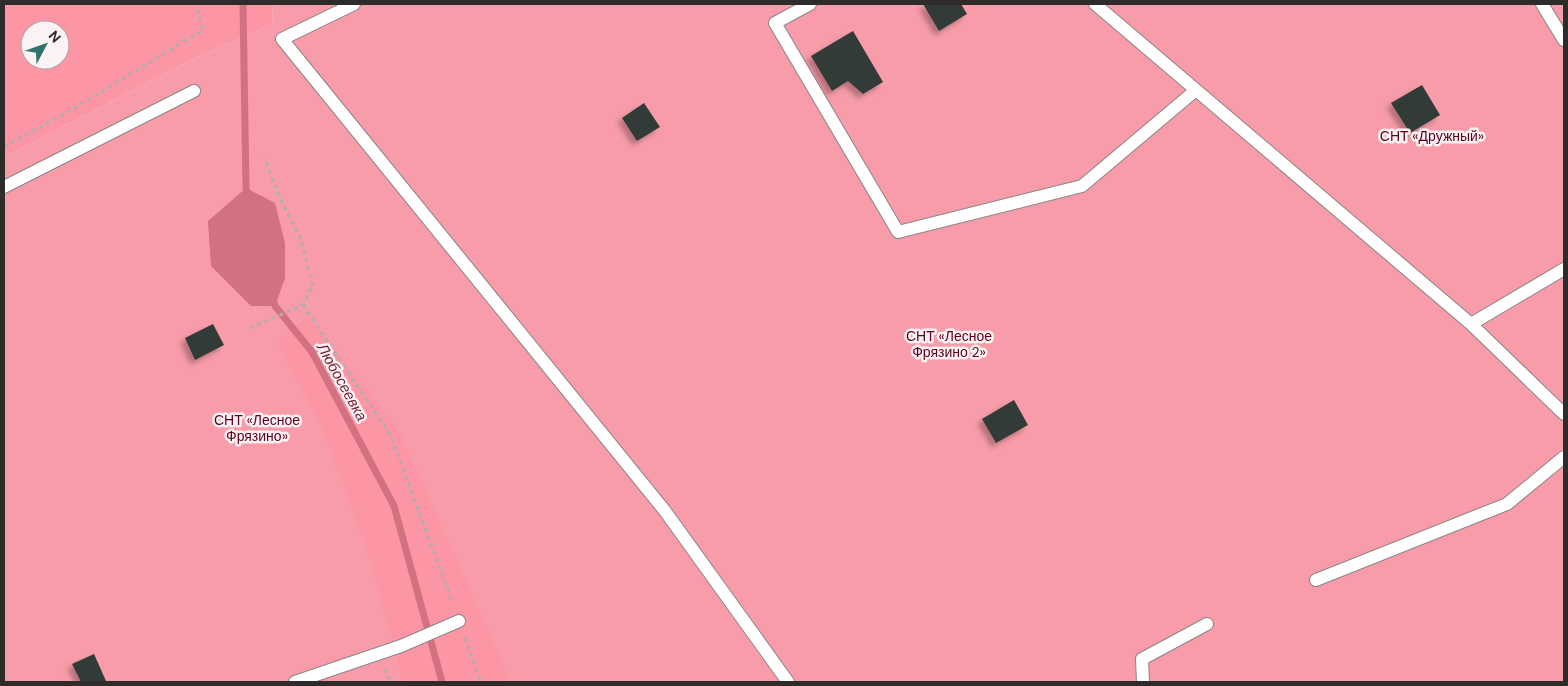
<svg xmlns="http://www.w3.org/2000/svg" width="1568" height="686" font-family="'DM Sans',sans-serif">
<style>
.green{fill:#f79ca8}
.forest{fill:#fc96a5;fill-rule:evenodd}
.water{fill:#d27180}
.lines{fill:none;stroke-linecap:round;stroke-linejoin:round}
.stream{stroke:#d27180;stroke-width:7}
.building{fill:#333a38;filter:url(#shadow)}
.service-casing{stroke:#8c8485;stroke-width:14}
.path{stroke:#b4adae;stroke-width:3;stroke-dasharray:4 4;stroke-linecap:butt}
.service{stroke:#fff;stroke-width:12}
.labels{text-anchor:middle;stroke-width:5;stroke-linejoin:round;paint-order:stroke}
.park-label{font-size:14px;fill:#5b001e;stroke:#fcf2f3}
.water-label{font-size:15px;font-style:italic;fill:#721a30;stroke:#fcf2f3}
</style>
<defs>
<filter id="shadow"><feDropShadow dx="-4.5" dy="4.5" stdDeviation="2.5" flood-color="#0004"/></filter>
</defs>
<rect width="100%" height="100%" fill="#eee5e6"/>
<!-- green -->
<path class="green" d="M272 4H1564V682H4V157L192 60 273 23Z"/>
<!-- forest -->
<path class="forest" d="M4 4H272L273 23 192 60 4 157ZM30 30H60V60H30Z
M307 317 398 428 504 666 506 682H403L373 568 324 431 278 342Z"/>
<!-- water -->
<path class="water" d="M246 188 275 203 285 243V278L275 306H251L211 266 208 221Z"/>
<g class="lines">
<!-- stream -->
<path class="stream" d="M243 4 246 188 248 196
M273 298 275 306 312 352 394 506 442 682"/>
</g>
<!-- building -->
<path class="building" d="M923 4H961L967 14 939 31Z
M853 31 883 82 863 94 848 81 832 91 811 56Z
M1422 85 1440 115 1410 133 1391 103Z
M644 103 660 127 637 141 622 118Z
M213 324 224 345 195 360 185 338Z
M1014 400 1028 425 996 443 982 419Z
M94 654 106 681 102 682H81L72 664Z"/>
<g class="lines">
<!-- service casing -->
<g class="service-casing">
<path id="service" d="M354 4 282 39 665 511 788 682
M810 4 775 23 898 232 1082 186 1196 90
M1095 4 1471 324 1564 414
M1542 4 1564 40
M4 187 194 91
M1471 324 1564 269
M1316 580 1507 504 1564 457
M295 682 401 646 459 621
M1143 682 1142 659 1207 624"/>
</g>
<!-- path -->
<path class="path" d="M4 147 73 109 203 30 196 4
M303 305 391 436 453 604
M250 328 303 305 313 285 300 237 278 194 265 158
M465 638 481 682
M385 669 390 682"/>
<!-- service -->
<use href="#service" class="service"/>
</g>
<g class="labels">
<!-- park labels -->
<g class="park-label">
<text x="1432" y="141">СНТ «Дружный»</text>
<text x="949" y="341">СНТ «Лесное<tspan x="949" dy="16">Фрязино 2»</tspan></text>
<text x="257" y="425">СНТ «Лесное<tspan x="257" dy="16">Фрязино»</tspan></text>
</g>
<!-- water labels -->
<g class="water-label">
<text transform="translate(342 382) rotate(61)" y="5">Любосеевка</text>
</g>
</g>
<!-- border -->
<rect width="1568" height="686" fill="none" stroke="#2e2b2b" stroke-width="10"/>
<!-- north arrow -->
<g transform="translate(45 45) rotate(49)"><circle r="24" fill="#fcf2f3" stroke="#aaa2a3"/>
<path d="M0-4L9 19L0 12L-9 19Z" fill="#2e7368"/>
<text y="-8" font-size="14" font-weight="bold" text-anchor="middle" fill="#2e2b2b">N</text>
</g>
</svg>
